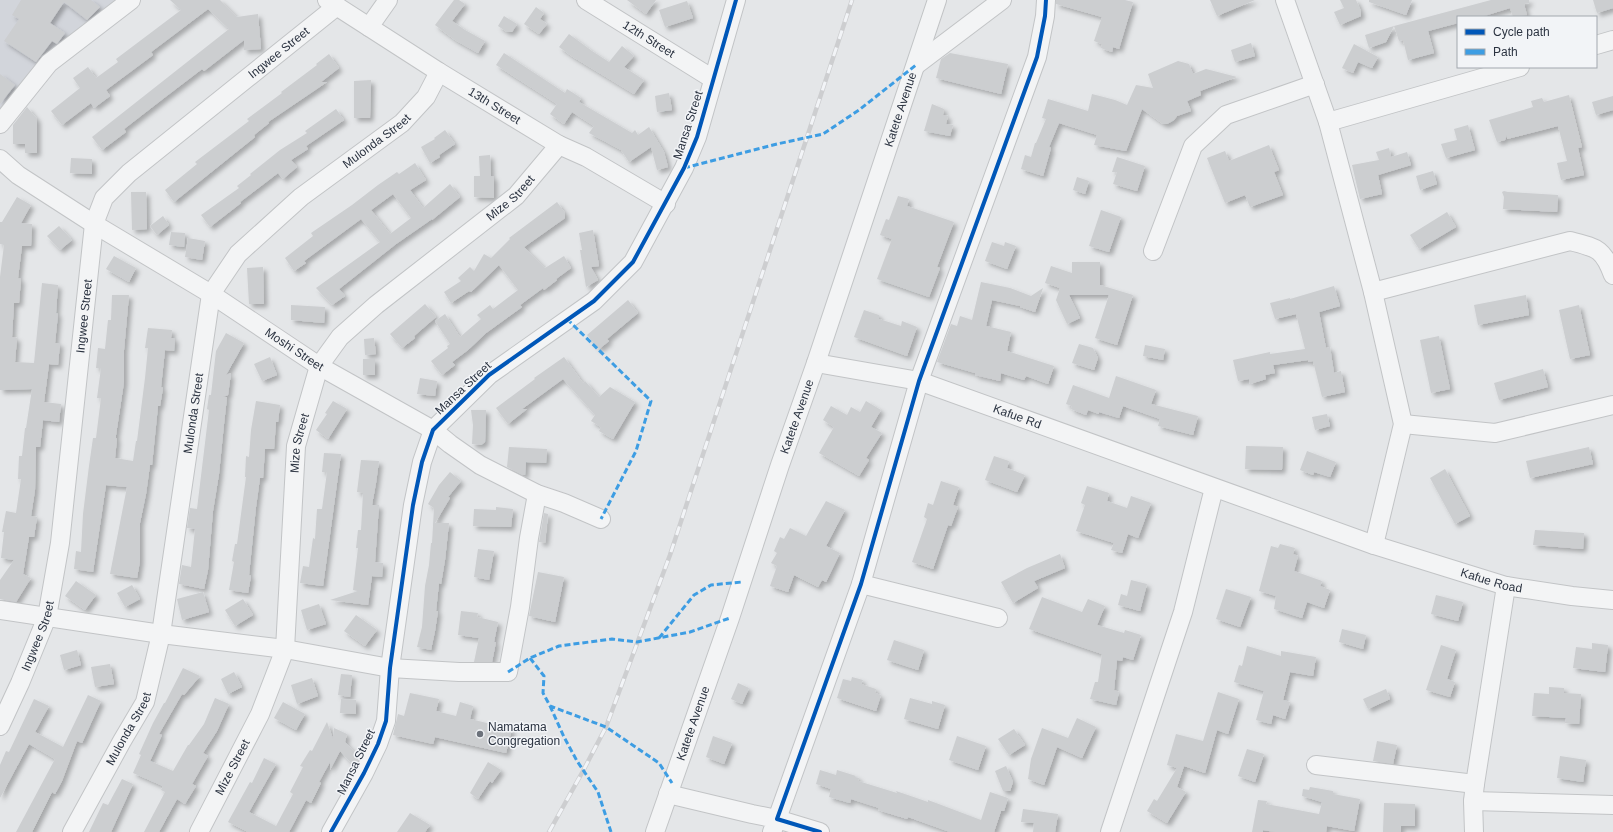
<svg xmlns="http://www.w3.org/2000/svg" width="1613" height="832" font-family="Helvetica,sans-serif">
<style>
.built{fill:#d2d5db}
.building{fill:#ccced0;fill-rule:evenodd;filter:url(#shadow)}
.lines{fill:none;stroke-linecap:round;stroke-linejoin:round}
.minor-casing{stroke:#c2c4c6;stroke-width:20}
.minor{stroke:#f3f4f5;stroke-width:18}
.rail-casing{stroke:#cdced0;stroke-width:4.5}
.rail{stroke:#f2f4f7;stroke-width:3;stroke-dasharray:9;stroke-linecap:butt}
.quiet{stroke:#3d9de3;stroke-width:3;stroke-dasharray:6 3;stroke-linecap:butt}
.cycleway-casing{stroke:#f2f4f7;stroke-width:6}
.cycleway{stroke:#0057b8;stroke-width:4}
.poi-dot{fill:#6c727b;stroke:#f2f4f7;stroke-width:1.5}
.labels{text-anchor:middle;stroke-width:3;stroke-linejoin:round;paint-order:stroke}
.street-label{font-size:12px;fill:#2b3341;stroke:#f2f4f7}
.poi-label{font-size:12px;fill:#2b3341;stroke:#f2f4f7;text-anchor:start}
</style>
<defs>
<filter id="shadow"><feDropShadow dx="3.5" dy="3.5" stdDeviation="2" flood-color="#0004"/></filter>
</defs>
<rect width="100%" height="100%" fill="#e4e6e8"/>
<!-- built -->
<path class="built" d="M0 0H117L0 113Z"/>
<!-- building -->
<path class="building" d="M21 0H91L100 7 87 20 64 2 50 23 65 33 57 44 52 41 36 62 4 41 19 19 12 15Z
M170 0H220L237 17 258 14 261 49 244 50V40L204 71 202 69 164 98 124 129 126 132 102 150 92 137 229 29 208 9 151 52 153 55 106 90 110 96 94 108 91 103 62 125 51 111 80 88 73 78 88 67 96 78 118 62 116 59 181 10Z
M454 0H459L465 4 452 21 465 30 485 41 478 53 455 40 435 25Z
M627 0H656L646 14Z
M1056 0H1125L1133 2 1119 49 1113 47 1112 52 1101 48 1102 44 1094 41 1102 17 1056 4Z
M1210 0H1255L1217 16Z
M1340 0H1356L1361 11V16L1340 25 1334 12 1344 8Z
M1369 0H1412L1406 15 1369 2Z
M1491 0H1529V3L1524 4 1527 15 1513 17 1510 8 1481 17H1458V23L1428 31 1434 53 1408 60 1403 40 1399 41 1394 26Z
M1593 0H1613V8L1597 13Z
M687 1 693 18 665 27 659 10Z
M536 7 544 13 540 19 547 24 539 34 524 24Z
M504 16 517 24 512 32H507L498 26Z
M1394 26 1386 42 1369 48 1365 35Z
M569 34 592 51 609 62 622 46 634 56 624 67 644 80 634 94 573 57 559 47Z
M1251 43 1255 56 1235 62 1231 50Z
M1354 44 1378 57 1372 68 1358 62 1353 73 1342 68Z
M504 53 565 93 567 89 581 98 579 102 632 133 635 130 638 135 649 127 664 152 668 167 657 170 651 147 629 162 621 150 589 133 594 126 572 112 564 124 550 114 557 104 496 65Z
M950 53 1008 64 1001 94 936 78 941 59Z
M329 54 339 68 321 82H327L268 122 269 123 254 135 255 137 174 202 165 190 197 164 195 162 249 121 247 119 282 93 281 92 317 65 316 64Z
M1178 61 1189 64 1193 74 1206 69 1237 77 1200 91 1201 95 1187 101 1191 111 1177 116 1174 120 1167 124H1163L1142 109 1126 151 1094 145 1097 135 1059 123 1049 147 1051 148 1043 176 1021 169 1025 155 1031 157 1035 143H1036L1046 119 1042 118 1048 99 1088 111 1092 94 1115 100 1127 105 1136 85 1153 88 1148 74Z
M0 74 15 85 0 104Z
M371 80 370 118H354V81Z
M669 93 672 110 657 112 655 96Z
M1569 95 1582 147 1578 148 1584 175 1561 180 1557 163 1567 161 1558 126 1507 139V135L1505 140 1497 142 1489 120 1533 107 1531 101 1542 98 1544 102Z
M1613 96V110L1596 115 1592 102Z
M932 104 944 109 943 115 948 116 946 124 953 125 950 136 924 131Z
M27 107 37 119V153H25V144H13V125Z
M336 109 344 120 306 146 308 149 291 160 297 167 283 179 278 173 240 202 241 203 210 227 201 215 239 188 237 186 251 175 250 174 280 150 307 133 305 131Z
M1468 125 1475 150 1446 158 1441 144 1457 140 1454 129Z
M445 130 455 144 439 155 440 157 430 163 421 147 435 139 434 138Z
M1269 145 1279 170 1274 172 1283 195 1250 207 1245 195 1225 203 1207 158 1225 151 1229 161Z
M1389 148 1391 157 1407 152 1411 165 1378 175 1382 194 1360 199 1352 165 1379 160 1376 152Z
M490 155 491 176 494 177V198L474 197V176H480L479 156Z
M1117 157 1145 166 1137 191 1113 184 1117 172H1112Z
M71 158 92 159V174L70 173Z
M415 163 426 180 410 190 423 208 450 184 460 197 432 220V219L396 244 339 289 345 296 332 305 316 288 380 242 361 219 304 261 306 263 294 271 285 258 313 236 311 233 352 205 378 185 397 172 399 174ZM393 194 411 218 390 234 371 210Z
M1433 171 1437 184 1420 190 1416 176Z
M1077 177 1089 181 1085 194 1073 190Z
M1504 191 1508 192 1558 195 1557 212 1503 209 1504 197 1502 192Z
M131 192H146L147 229 132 230Z
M898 196 909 199 907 206 954 222 937 267 940 268 929 297 877 279 892 239 880 235 886 219 889 220Z
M17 197 31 205 21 223 32 224 31 246H22L18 278 21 279 19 303H14L12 337 17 338 15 362 34 363 42 283 58 285 56 313 58 314 55 343H60L58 365 49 364 44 402 61 404 59 422 43 420 40 447H36L35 490 31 516 37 517 34 537H29L23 574 31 578 16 602 0 599V580L14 560 1 558 4 532H2L6 511 16 513 21 479H18L19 456H22L25 428H26L32 389 0 390V277L4 245 0 244V222H2Z
M557 202 565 213V218L524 247 545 268 564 256 571 268 556 279 557 280 544 290 543 288 520 305 522 307 486 333 468 350 452 362 455 365 442 375 431 361 448 348 447 346 450 344 435 321 445 314 460 337 481 319 477 315 490 305 493 309 518 290 499 265 471 292 469 291 451 303 444 292 461 281 458 278 470 267 474 271 484 254 491 258 510 239 509 238Z
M1101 210 1121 217 1109 252 1089 246Z
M1447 212 1456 227 1419 249 1410 235Z
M163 216 169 225 157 235 150 226Z
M59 226 72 240 60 250 47 236Z
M593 230 599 266 591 267 598 280 586 287 580 250H582L579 233Z
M171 232 185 233 184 247 169 245Z
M188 238 205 241 202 260 185 257Z
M992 242 1004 246 1005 242 1016 246 1007 269 985 261Z
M114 256 136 268 129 282 106 269Z
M1072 262H1100V285L1133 295 1117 345 1095 338 1109 295H1069L1080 318 1067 324 1056 300 1060 288 1045 283 1051 266 1072 273Z
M263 267 264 304H249L247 268Z
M981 282 1010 288 1031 296 1043 288 1035 312 1020 307V306L992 300 986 326 1011 332 1007 351 1054 366 1048 384 1026 376 1024 380 1001 373 1000 381 975 375V373L937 362 951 324 957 326 960 316 972 320Z
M1334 286 1340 306 1319 312 1326 348 1330 347 1334 373 1341 371 1345 392 1322 397 1313 361 1308 362V360L1273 365 1275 373 1265 375 1266 379 1250 384 1249 379 1238 381 1233 360 1270 352V354L1305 349 1296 314 1275 319 1270 303 1290 298V299Z
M112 295H129L124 350V382L116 435V438L117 439 115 458 133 461 136 441H137L145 378 148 348H145L148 328 172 330 171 338H175L174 351 165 350 161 387 163 388 160 406H158L152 465H150L146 494 140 523V561L137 578 110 574 127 487 106 485 93 572 74 569 76 551 81 552 83 514 89 466 93 438H96L101 398H97L101 368H96L98 348 105 349 108 320H111Z
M1526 295 1529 315 1478 325 1474 305Z
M628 300 638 313 607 339 609 341 599 349 587 335Z
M425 304 436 317 414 336 415 338 402 348 390 334Z
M291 305 325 307 324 323 291 320Z
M1579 305 1590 355 1570 359 1559 310Z
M864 310 879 315V319L901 326 902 321 917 327 907 356 854 337Z
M226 333 244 343 226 375 231 373 228 395 223 397H227L224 424 219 474 213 511 208 570 204 589 179 584 182 565 191 567 195 529 187 528 190 508 197 509 209 410 207 409 209 395H211L216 351Z
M1439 336 1450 389 1431 393 1420 340Z
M374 338 376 354 365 355 364 339Z
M1079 344 1093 348 1098 358 1094 370 1072 363Z
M1145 345 1165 349 1163 360 1143 356Z
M270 357 277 375 262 381 254 364Z
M564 357 583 383 585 381 599 397 610 387 635 402 613 439 599 431 601 427 591 421 595 415 563 379 522 409H527L508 424 496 408 535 379 534 378Z
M363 359H375V375H363Z
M1543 369 1548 387 1499 400 1494 383Z
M1116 376 1156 390 1151 404 1198 416 1193 435 1158 426 1160 419 1123 406 1119 418 1099 412V414L1088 410 1086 415 1071 409 1072 406 1066 404 1073 385 1109 398Z
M420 378 437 381 435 396 417 394Z
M256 401 280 405 278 422H276L274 449H265L263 478H260L256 507 249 575 251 576 248 593 229 590 234 562 232 561 235 544H237L246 477H245L246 456 249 457 251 430Z
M333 401 347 409 328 439 316 430 327 414 325 413Z
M866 401 881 410 871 427 882 433 866 458 869 460 859 476 819 453 834 427 823 420 831 406 847 415 851 407 860 412Z
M471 410H486L485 442 481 445 472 444 473 425Z
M1327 414 1330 426 1315 430 1312 417Z
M1246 446 1283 447 1282 470 1245 469Z
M509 447 547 449 546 463 526 462 525 475H523L507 467Z
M1589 447 1593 464 1530 478 1526 461Z
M1307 451 1336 462 1330 477 1314 472 1313 475 1300 470Z
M324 453 341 454 323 586 300 583 303 566 309 567 313 538 315 539 317 509H322L327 472H322Z
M994 456 1009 461 1007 468 1025 475 1017 492 985 480Z
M361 460 379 461 376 483 372 505H379L375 562 383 563 382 577 372 576 368 605 330 600 358 591 353 590 358 548H356L358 530H361L363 493 357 492Z
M1445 469 1470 516 1455 524 1430 478Z
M450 472 461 481 448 497 450 498 435 523H449L445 560 441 584 439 583 436 611H438L435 631 431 650 417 647 422 627 425 586 429 565 431 543H432L434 508 428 504 439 485Z
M941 481 959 487 953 505 958 507 951 526 948 525 933 569 912 562 927 519 924 517 928 503 933 505Z
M1087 486 1109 493 1107 501 1127 508 1131 496 1151 503 1138 538 1128 534 1122 553 1111 550 1114 543 1076 531 1085 505 1081 503Z
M826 501 845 510 826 546 840 553 826 582 822 580 818 587 794 575 788 592 770 586 777 566 771 563 777 553 774 551 780 537 784 539 790 528 806 536Z
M496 507 513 509 511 527 473 526 474 509 496 510Z
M544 513 548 514 545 543 539 542Z
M1535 530 1584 533 1583 549 1533 545Z
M1280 544 1295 548 1293 554 1298 556 1294 571 1322 581 1320 586 1330 590 1324 608 1307 602 1302 618 1274 609 1276 596 1259 591 1271 546 1278 548Z
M478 549 494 551 489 580 474 577Z
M1060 554 1065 568 1034 581 1038 588 1013 603 1001 582 1027 568Z
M538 572 564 577 555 622 529 616Z
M1131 580 1147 584 1140 611 1118 605 1121 594 1127 596Z
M76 581 96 595 85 610 65 596Z
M132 585 140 599 125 607 117 593Z
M1226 589 1251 597 1240 627 1216 619Z
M203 592 209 612 182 620 177 599Z
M1436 595 1463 602 1458 621 1431 614Z
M1042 597 1082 612 1088 599 1105 606 1097 625 1124 633 1125 630 1141 635 1133 660 1123 657 1122 661 1117 660 1114 690 1119 692 1116 705 1090 699 1095 682H1098L1102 654 1029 629Z
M243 599 253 615 235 626 225 610Z
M319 604 326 624 307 630 301 610Z
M461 611 478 613 477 617 498 622 494 642H496L492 662H474L479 638 458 635Z
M356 615 377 630 365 646 344 631Z
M1342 629 1366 635 1363 649 1339 642Z
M894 640 924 650 918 670 887 660Z
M1592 643 1608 645 1605 672 1573 668 1576 647 1592 649Z
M1441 645 1456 650 1447 679 1455 682 1450 697 1426 690Z
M1247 646 1281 656V651L1316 657 1313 676 1290 672 1283 700 1290 702 1285 719 1273 715 1271 724 1256 720 1264 691 1234 682 1239 665 1242 666Z
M77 650 81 665 64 670 60 655Z
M110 664 114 684 95 687 91 667Z
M183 668 200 676 184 695 182 694 159 734 162 735 150 761 173 771 188 745H189L204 724 215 698 229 704 217 731 203 753 208 756 192 784 196 786 185 804 177 799 159 832H144L165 792 161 790 163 786 133 773 141 755 139 754 153 723 164 703H165Z
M234 672 242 687 228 694 221 679Z
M341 674 352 675 350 697 338 695Z
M852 677 863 680 861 684 876 689 875 693 881 695 876 711 837 698 843 679 851 681Z
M312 678 318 696 297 704 291 685Z
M738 683 749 688 742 704 731 699Z
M1549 687 1564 688V693L1581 694 1579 724 1565 723 1566 718 1532 716 1534 693 1549 694Z
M1386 689 1390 699 1368 709 1363 699Z
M1218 692 1239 699 1228 734 1217 730 1205 773 1184 766 1177 787 1186 792 1167 823 1147 811 1154 799 1157 801 1177 768 1167 765 1176 734 1203 741Z
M410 693 439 699 436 711 456 716 460 702 473 706 470 719 512 729 506 753 435 737 433 744 393 735 398 714 404 716Z
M88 695 101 701 82 743 77 741 62 781 55 794 52 792 32 832H16L55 759 29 744 0 798V765L6 751 9 752 34 699 49 706 35 732 63 747Z
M910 698 932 704V701L945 705 938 729 904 719Z
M341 699 356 700V714L340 713Z
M283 702 305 714 296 730 274 718Z
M1077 718 1096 727 1082 758 1057 747 1044 785 1028 779 1031 759 1042 728 1068 738Z
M327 722 333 739 334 728 347 734 345 742 360 757 355 767 340 751 330 770V762L319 782 321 783 311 803 306 800 289 832H248L228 822 250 782 252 783 264 758 276 764 249 812 276 826 293 794 290 792 303 767 300 766 310 750 312 751Z
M1014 729 1025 745 1009 755 998 739Z
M713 736 732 743 724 764 706 757Z
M957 736 986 746 978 770 949 760Z
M1377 741 1397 745 1393 764 1373 761Z
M1247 749 1264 754 1255 782 1238 776Z
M1560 756 1586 760 1583 782 1557 778Z
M488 762 501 770 492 783 490 781 478 799 470 793Z
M1006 766 1013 782 1010 791H1003L995 771Z
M820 770 836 775 837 770 856 776 855 777 859 778 858 781 897 793 896 791 928 802V800L981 820 990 792 1008 798 1004 811H1001L994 832H950L908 817 907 819 878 810 879 808 851 799 850 803 829 797 831 789 816 784Z
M122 779 133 784 111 832H89L103 803 108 805Z
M1310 787 1333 791V794L1360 799 1354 831 1327 826 1326 832H1275L1263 830V832H1252L1258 800 1267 801 1266 804 1319 814 1322 802 1302 796 1303 789 1309 790Z
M1384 803 1415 804V826H1401V832H1383Z
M1023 809 1058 814 1055 832H1033L1034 823 1021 822Z
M410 813 430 825 425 832H397Z"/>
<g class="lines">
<!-- minor casing -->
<g class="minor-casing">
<g id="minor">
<path id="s1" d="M327 0 439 72 559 145 586 157 666 204"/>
<path id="s2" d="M586 0 713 79"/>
<path d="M1285 0 1328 122 1373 292 1403 424 1374 545"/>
<path d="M369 27 388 0"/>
<path d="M1596 45 1613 40"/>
<path d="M916 65 1002 0"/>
<path d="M1328 122 1520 67"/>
<path d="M0 124 49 63 131 0"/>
<path id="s3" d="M0 159 18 175 94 224 211 294 319 366 433 430 450 444 480 465 537 494 564 503 601 519"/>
<path d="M1153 251 1193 146 1226 115 1315 84"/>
<path d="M1373 292 1570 241C1597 248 1603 248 1613 275"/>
<path id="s4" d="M816 363 919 381 1374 545 1506 586 1572 596 1613 600"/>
<path d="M1403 424 1495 433 1613 405"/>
<path d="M861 584 998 618"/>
<path d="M0 610 161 634 285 649 390 668 459 672H508L520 607 529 538 537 494"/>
<path id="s5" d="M0 726 20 683 47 617 60 543 94 224 104 198 129 173 337 6"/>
<path d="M1316 765 1475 784"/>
<path d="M668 794 752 814 777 819 772 832"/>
<path d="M1473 801 1613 805"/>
<path id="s6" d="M72 832 122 741 145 702 161 634 211 294 238 254 301 197 402 123 426 97 439 72"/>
<path id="s7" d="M199 832 260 714 285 649 296 446 319 366 340 337 376 305 516 196 559 145"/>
<path d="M331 832 364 773 378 744 386 721 390 668 413 505 422 462 433 430 489 375 594 301 633 262 684 168 697 137 736 0"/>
<path id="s8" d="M655 832 730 618 780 465 816 363 937 0"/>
<path d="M820 832 777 819 861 584 919 381 1037 57 1045 16 1046 0"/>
<path d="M1110 832 1183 612 1214 488"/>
<path d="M1474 832 1473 801 1475 784 1506 586"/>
</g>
</g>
<!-- minor -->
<use href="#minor" class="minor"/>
<!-- rail casing -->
<g class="rail-casing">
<path id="rail" d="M549 832 583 771 606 727 670 555 852 0"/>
</g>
<!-- rail -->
<use href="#rail" class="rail"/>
<!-- quiet -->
<path class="quiet" d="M684 168 777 144 823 134 859 110 916 65
M567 319 651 401 636 451 601 519
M659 638 694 595 711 585 742 582
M530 658 544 676 543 693 550 706 606 727 659 763 672 783
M508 672 530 658 559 646 612 639 637 642 690 632 730 618
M550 706 564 737 577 761 598 792 611 832"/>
<!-- cycleway casing -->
<g class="cycleway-casing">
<path id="cycleway" d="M331 832 364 773 378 744 386 721 390 668 413 505 422 462 433 430 489 375 594 301 633 262 684 168 697 137 736 0
M820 832 777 819 861 584 919 381 1037 57 1045 16 1046 0"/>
</g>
<!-- cycleway -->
<use href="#cycleway" class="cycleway"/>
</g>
<!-- markers -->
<circle class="poi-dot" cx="480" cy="734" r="4"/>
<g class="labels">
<!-- street labels -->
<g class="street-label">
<text dy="4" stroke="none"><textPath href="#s2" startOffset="74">12th Street</textPath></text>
<text dy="4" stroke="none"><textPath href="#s5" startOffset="770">Ingwee Street</textPath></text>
<text dy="4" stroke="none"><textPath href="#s1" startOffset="198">13th Street</textPath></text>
<text dy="4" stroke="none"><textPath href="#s8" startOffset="763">Katete Avenue</textPath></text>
<text transform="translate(688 125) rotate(-72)" y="4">Mansa Street</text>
<text dy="4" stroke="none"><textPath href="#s6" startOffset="790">Mulonda Street</textPath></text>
<text dy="4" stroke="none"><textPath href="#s7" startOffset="745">Mize Street</textPath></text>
<text dy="4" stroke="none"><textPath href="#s5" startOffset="422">Ingwee Street</textPath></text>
<text dy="4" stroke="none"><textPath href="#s3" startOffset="351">Moshi Street</textPath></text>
<text transform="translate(463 388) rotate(-43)" y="4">Mansa Street</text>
<text dy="4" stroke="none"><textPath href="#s6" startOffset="442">Mulonda Street</textPath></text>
<text dy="4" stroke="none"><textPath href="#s8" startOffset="439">Katete Avenue</textPath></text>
<text dy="4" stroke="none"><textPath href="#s4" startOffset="209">Kafue Rd</textPath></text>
<text dy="4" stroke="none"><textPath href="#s7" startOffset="409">Mize Street</textPath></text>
<text dy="4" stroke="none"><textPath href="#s4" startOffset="711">Kafue Road</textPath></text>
<text dy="4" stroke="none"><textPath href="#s5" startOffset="98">Ingwee Street</textPath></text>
<text dy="4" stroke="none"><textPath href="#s8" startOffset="115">Katete Avenue</textPath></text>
<text dy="4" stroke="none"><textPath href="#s6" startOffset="118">Mulonda Street</textPath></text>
<text transform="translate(356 762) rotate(-64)" y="4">Mansa Street</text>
<text dy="4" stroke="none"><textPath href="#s7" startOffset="73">Mize Street</textPath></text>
</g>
<!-- poi labels -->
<g class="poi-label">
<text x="488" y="731">Namatama<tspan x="488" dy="14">Congregation</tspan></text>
</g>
</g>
<!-- legend -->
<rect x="1457" y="16" width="140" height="52" fill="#f2f4f7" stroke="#a2a7ae"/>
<rect x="1465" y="29" width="20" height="6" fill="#0057b8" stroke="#a2a7ae"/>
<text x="1493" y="36" font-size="12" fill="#2b3341">Cycle path</text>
<rect x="1465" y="49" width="20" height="6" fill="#3d9de3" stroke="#a2a7ae"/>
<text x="1493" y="56" font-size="12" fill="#2b3341">Path</text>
</svg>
